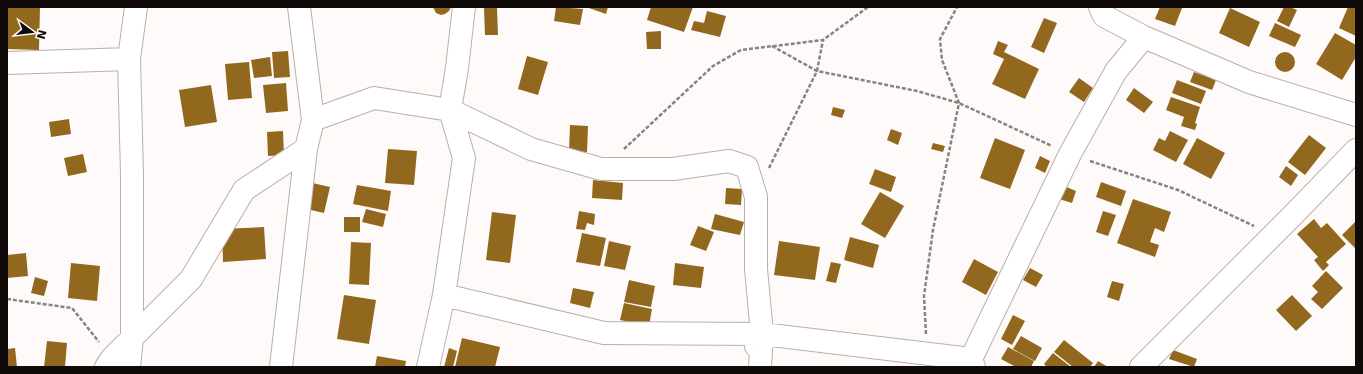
<svg xmlns="http://www.w3.org/2000/svg" width="1363" height="374" font-family="'DejaVu Sans',sans-serif">
<style>
.building{fill:#92681e}
.lines{fill:none;stroke-linecap:round;stroke-linejoin:round}
.minor-casing{stroke:#bdaea8;stroke-width:24}
.path{stroke:#878381;stroke-width:2.5;stroke-dasharray:4 2;stroke-linecap:butt}
.minor{stroke:#fff;stroke-width:22}
</style>
<rect width="100%" height="100%" fill="#fdfaf9"/>
<!-- building -->
<path class="building" d="M7 7H40L39 50 7 49Z
M433 7H451L449 11 445 14 441 15 436 13Z
M556 7 583 9 580 25 554 21Z
M586 7H608L606 14Z
M651 7H693L684 32 647 20Z
M1160 7H1178L1182 8 1175 26 1155 19Z
M1284 7H1290L1297 10 1289 27 1277 21Z
M1348 7H1356V36L1339 28Z
M484 8H497L498 35H485Z
M1230 8 1260 22 1249 47 1219 33Z
M707 11 726 16 720 37 691 30 694 21 704 23Z
M1044 18 1057 23 1044 53 1031 47Z
M1275 23 1301 35 1295 47 1269 36Z
M661 31V49H647L646 32Z
M1335 33 1356 45V57L1342 80 1316 64Z
M998 41 1008 45 1004 52 1039 69 1025 99 992 84 1004 59 993 54Z
M288 51 290 77 274 78 272 52Z
M1275 62a10 10 0 1 1 20 0a10 10 0 1 1-20 0Z
M527 56 548 62 538 95 518 89Z
M270 57 272 76 254 78 251 60Z
M249 62 252 98 228 100 225 64Z
M1194 72 1216 80 1212 90 1190 82Z
M1079 78 1093 88 1084 102 1069 92Z
M1177 80 1206 91 1201 104 1172 93Z
M286 83 288 111 266 113 263 85Z
M211 85 217 122 185 127 179 90Z
M1134 88 1153 102 1144 113 1126 100Z
M1171 97 1200 107 1195 123 1197 124 1195 130 1181 126 1184 117 1166 110Z
M833 107 845 110 842 118 831 115Z
M69 119 71 134 51 137 49 122Z
M570 125 588 126 587 152 569 151Z
M891 129 902 133 898 145 887 140Z
M283 131 284 155 268 156 267 132Z
M1170 131 1188 140 1176 162 1153 150 1159 138 1165 141Z
M1309 135 1326 148 1305 175 1288 162Z
M995 138 1025 150 1010 189 980 178Z
M1197 138 1225 153 1211 179 1183 164Z
M933 143 945 146 943 152 931 149Z
M388 149 417 151 414 185 385 183Z
M83 154 87 172 68 176 64 158Z
M1040 156 1050 161 1045 173 1035 168Z
M1286 166 1298 175 1291 186 1279 177Z
M875 169 896 177 891 192 869 184Z
M593 180 623 183 622 200 592 198Z
M308 182 330 187 324 213 302 208Z
M1101 182 1126 191 1121 206 1096 197Z
M357 185 391 191 388 211 353 204Z
M1064 186 1076 191 1072 203 1059 199Z
M726 188 742 189 741 205 725 204Z
M880 192 904 206 885 238 861 224Z
M1133 199 1171 212 1164 232 1155 228 1150 242 1159 245 1155 257 1117 243Z
M366 209 386 214 383 227 362 222Z
M579 211 595 214 594 225 587 223 585 230 576 229Z
M1103 211 1116 215 1108 236 1096 232Z
M492 212 516 215 510 263 486 260Z
M715 214 744 222 740 235 711 229Z
M344 217H360V232H344Z
M1314 219 1321 228 1327 223 1346 244 1326 262 1329 265 1323 271 1314 260 1318 257 1297 234Z
M1356 221V249L1342 235Z
M698 226 714 232 706 251 690 245Z
M264 227 266 259 223 262 222 229Z
M582 233 606 238 600 266 576 262Z
M850 237 879 245 873 268 844 260Z
M609 241 631 246 625 270 604 266Z
M779 241 820 247 815 280 774 275Z
M351 242 371 243 369 285 349 284Z
M26 253 28 276 7 278V255Z
M974 259 998 272 986 295 962 282Z
M831 262 841 264 836 283 826 281Z
M71 263 100 266 97 301 68 298Z
M675 263 704 267 701 288 673 285Z
M1030 268 1043 275 1036 287 1023 280Z
M1326 271 1343 288 1322 309 1311 299 1318 292 1312 286Z
M35 277 48 281 44 296 31 293Z
M629 280 655 286 651 307 624 302Z
M1112 281 1124 284 1119 301 1107 297Z
M573 288 594 292 590 308 570 303Z
M344 295 376 300 369 344 337 339Z
M1292 295 1312 316 1296 331 1276 310Z
M624 303 652 309 649 326 620 320Z
M1013 315 1025 321 1012 345 1001 339Z
M1021 336 1042 348 1035 361 1013 349Z
M462 338 500 347 495 367H455Z
M1064 340 1093 363 1090 367H1073L1054 352Z
M47 341 67 343 65 367H44Z
M1008 347 1034 361 1031 367H1016L1001 359Z
M15 348 17 367H7V349Z
M449 348 457 351 453 367H444Z
M1173 350 1197 359 1194 367 1169 359Z
M1053 353 1071 367H1047L1044 364Z
M377 356 406 361 405 367H375Z
M1098 361 1108 367H1094Z"/>
<g class="lines">
<!-- minor casing -->
<g class="minor-casing">
<path id="minor" d="M299 7 313 120
M1100 7 1104 16 1144 37 1249 82 1356 115
M7 63 129 59 136 7
M444 295 604 333 762 334
M756 346 762 334 971 359
M106 367 112 358 191 279 244 190 306 149
M129 367 132 338V175L129 59
M281 367 306 149 313 120 374 98 450 110 531 149 601 169H673L729 161 747 167 756 197V269L762 334 760 367
M428 367 444 295 464 158 450 110 457 68 464 7
M974 367 971 359 1070 154 1116 71 1144 37
M1141 367 1294 214 1356 150"/>
</g>
<!-- path -->
<path class="path" d="M772 46 817 71 917 91 959 103 1052 146
M624 149 713 66 741 50 823 40 868 7
M1090 161 1178 190 1254 226
M769 168 817 71 823 40
M7 299 72 308 99 342
M926 334 924 296 933 230 959 103 942 60 940 39 957 7"/>
<!-- minor -->
<use href="#minor" class="minor"/>
</g>
<!-- border -->
<rect width="1363" height="374" fill="none" stroke="#100b09" stroke-width="16"/>
<!-- north arrow -->
<g transform="translate(32 32) rotate(105)" stroke="#fdfaf9" stroke-width="3" paint-order="stroke">
<path d="M0-3L7 15L0 10L-7 15Z" fill="#100b09"/>
<text y="-6" font-size="11" font-weight="bold" text-anchor="middle" fill="#100b09">N</text>
</g>
</svg>
